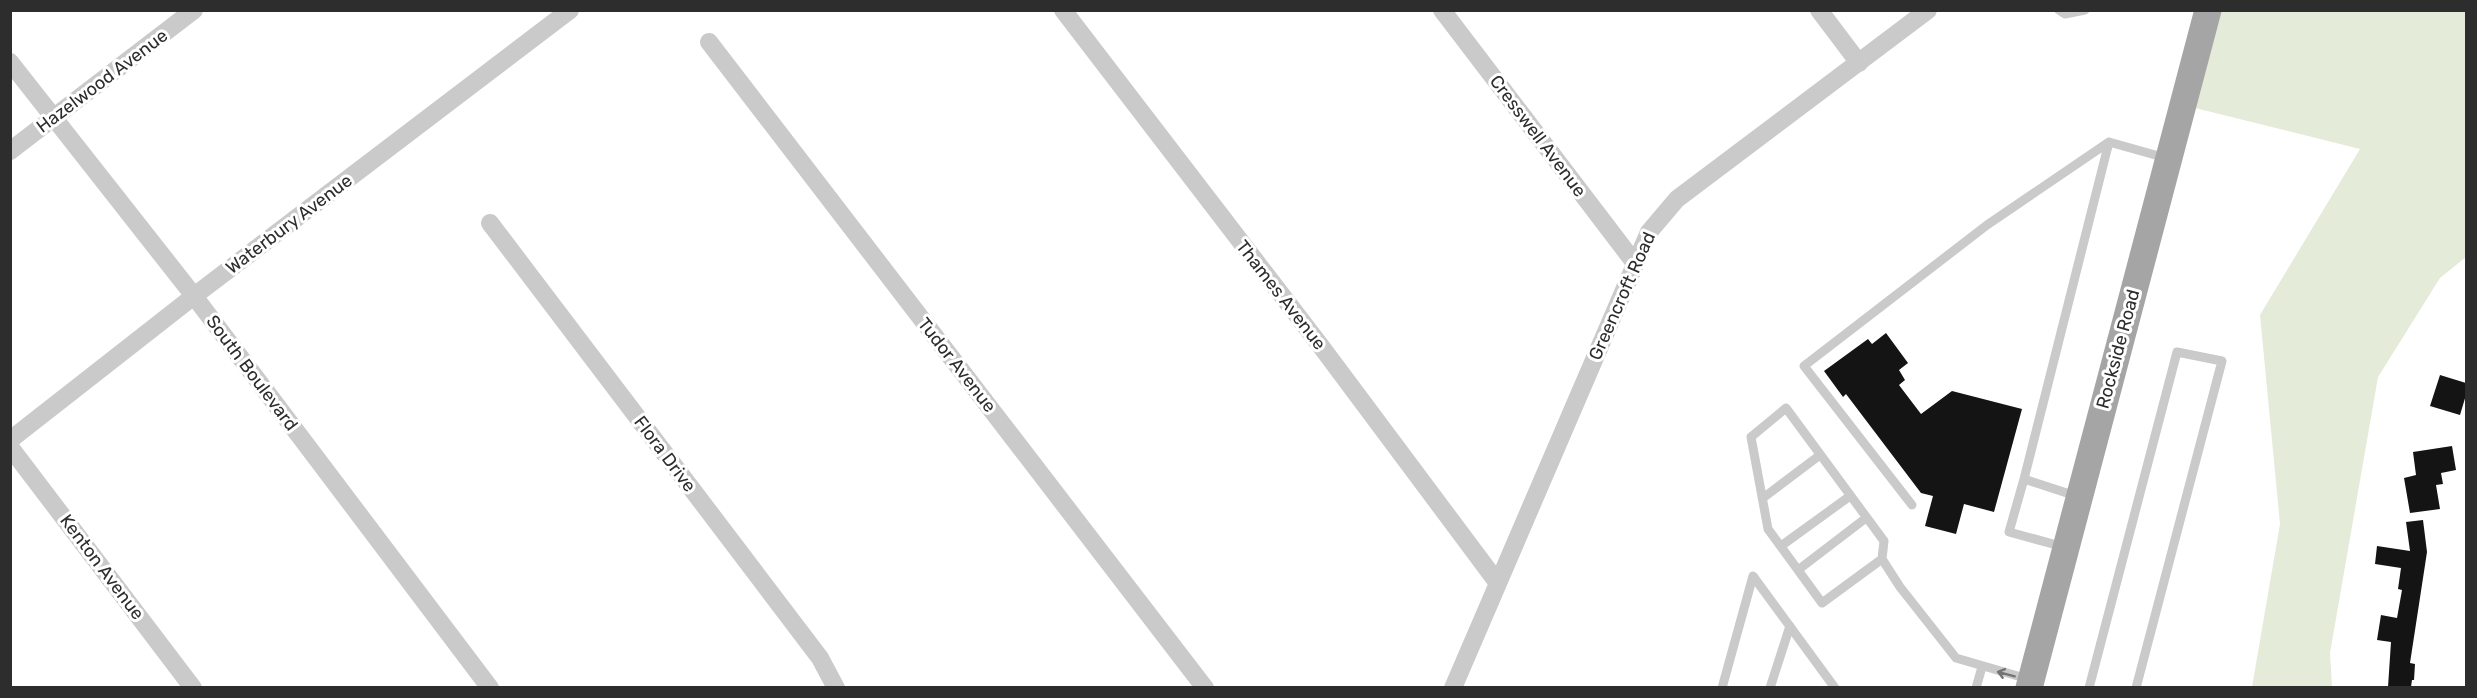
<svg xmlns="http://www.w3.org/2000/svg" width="2477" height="698" font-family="Rubik,sans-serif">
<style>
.green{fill:#e4ebd9}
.building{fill:#141414}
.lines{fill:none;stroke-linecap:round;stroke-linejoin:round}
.service{stroke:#cacaca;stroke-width:9}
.minor{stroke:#cacaca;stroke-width:18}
.primary{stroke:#a5a5a5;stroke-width:27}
.oneway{stroke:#747474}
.labels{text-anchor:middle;stroke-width:6;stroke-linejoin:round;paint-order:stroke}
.street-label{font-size:18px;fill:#2d2d2d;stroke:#fff}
</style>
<rect width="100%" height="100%" fill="#fff"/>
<!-- green -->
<path class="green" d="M2208 11H2466V257L2440 278 2378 377 2330 653 2332 687H2252L2280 524 2260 315 2360 149 2183 105Z"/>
<!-- building -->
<path class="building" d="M1886 333 1908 363 1899 370 1905 380 1899 385 1921 414 1952 391 2022 409 1994 512 1964 504 1956 534 1925 526 1933 496 1921 493 1846 394 1843 397 1824 371 1868 339 1872 344Z
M2440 375 2466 383V395L2460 415 2430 406Z
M2452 446 2456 470 2441 473 2443 484 2436 485 2440 509 2410 513 2404 478 2416 475 2413 452Z
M2423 520 2427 552 2410 663 2415 664 2414 680H2412L2411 687H2388L2391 642 2377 640 2381 615 2397 618 2402 590 2398 589 2401 568 2375 564 2377 546 2410 551 2406 522Z"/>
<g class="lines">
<!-- service -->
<path class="service" d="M2059 10 2065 14 2085 10
M2024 479 2076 496
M1763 498 1820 455
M1912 505 1804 366 1987 225 2109 142 2166 158
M1781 546 1850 496
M2064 547 2009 532 2024 479 2109 142
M1882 559 1822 603 1768 529 1751 437 1786 408 1884 541 1882 559 1900 587 1956 658 2028 679
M1798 570 1866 518
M1722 688 1753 576 1835 688
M1770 688 1790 626
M1976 688 1982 667
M2089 688 2177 352 2222 361 2136 688"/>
<!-- minor -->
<path class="minor" d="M1063 10 1320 345 1497 582
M1442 10 1634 262
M1819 10 1859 63
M709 42 1205 688
M10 62 194 296 490 688
M10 151 194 10
M490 223 820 658 836 688
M10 440 194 296 570 10
M10 447 193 688
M1453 688 1649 232 1677 199 1928 10"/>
<!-- primary -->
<path class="primary" d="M2029 688 2208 10"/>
</g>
<!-- one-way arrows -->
<defs><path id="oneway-shaft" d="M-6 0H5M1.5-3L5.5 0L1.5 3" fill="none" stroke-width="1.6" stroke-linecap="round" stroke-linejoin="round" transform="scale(1.5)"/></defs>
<use class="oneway" href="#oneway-shaft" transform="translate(2006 674) rotate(-165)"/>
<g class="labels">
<!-- street labels -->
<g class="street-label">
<text transform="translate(102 81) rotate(-37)" y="6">Hazelwood Avenue</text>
<text transform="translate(1538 136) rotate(53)" y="6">Cresswell Avenue</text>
<text transform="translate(289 224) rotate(-37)" y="6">Waterbury Avenue</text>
<text transform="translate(1281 295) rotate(52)" y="6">Thames Avenue</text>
<text transform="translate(1622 296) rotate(-66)" y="6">Greencroft Road</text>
<text transform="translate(2118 349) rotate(-75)" y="6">Rockside Road</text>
<text transform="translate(957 365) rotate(52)" y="6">Tudor Avenue</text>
<text transform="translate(252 373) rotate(53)" y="6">South Boulevard</text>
<text transform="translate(665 454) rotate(53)" y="6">Flora Drive</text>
<text transform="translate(102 567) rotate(53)" y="6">Kenton Avenue</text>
</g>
</g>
<!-- border -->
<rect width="2477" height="698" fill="none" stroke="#2d2d2d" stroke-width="24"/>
</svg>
